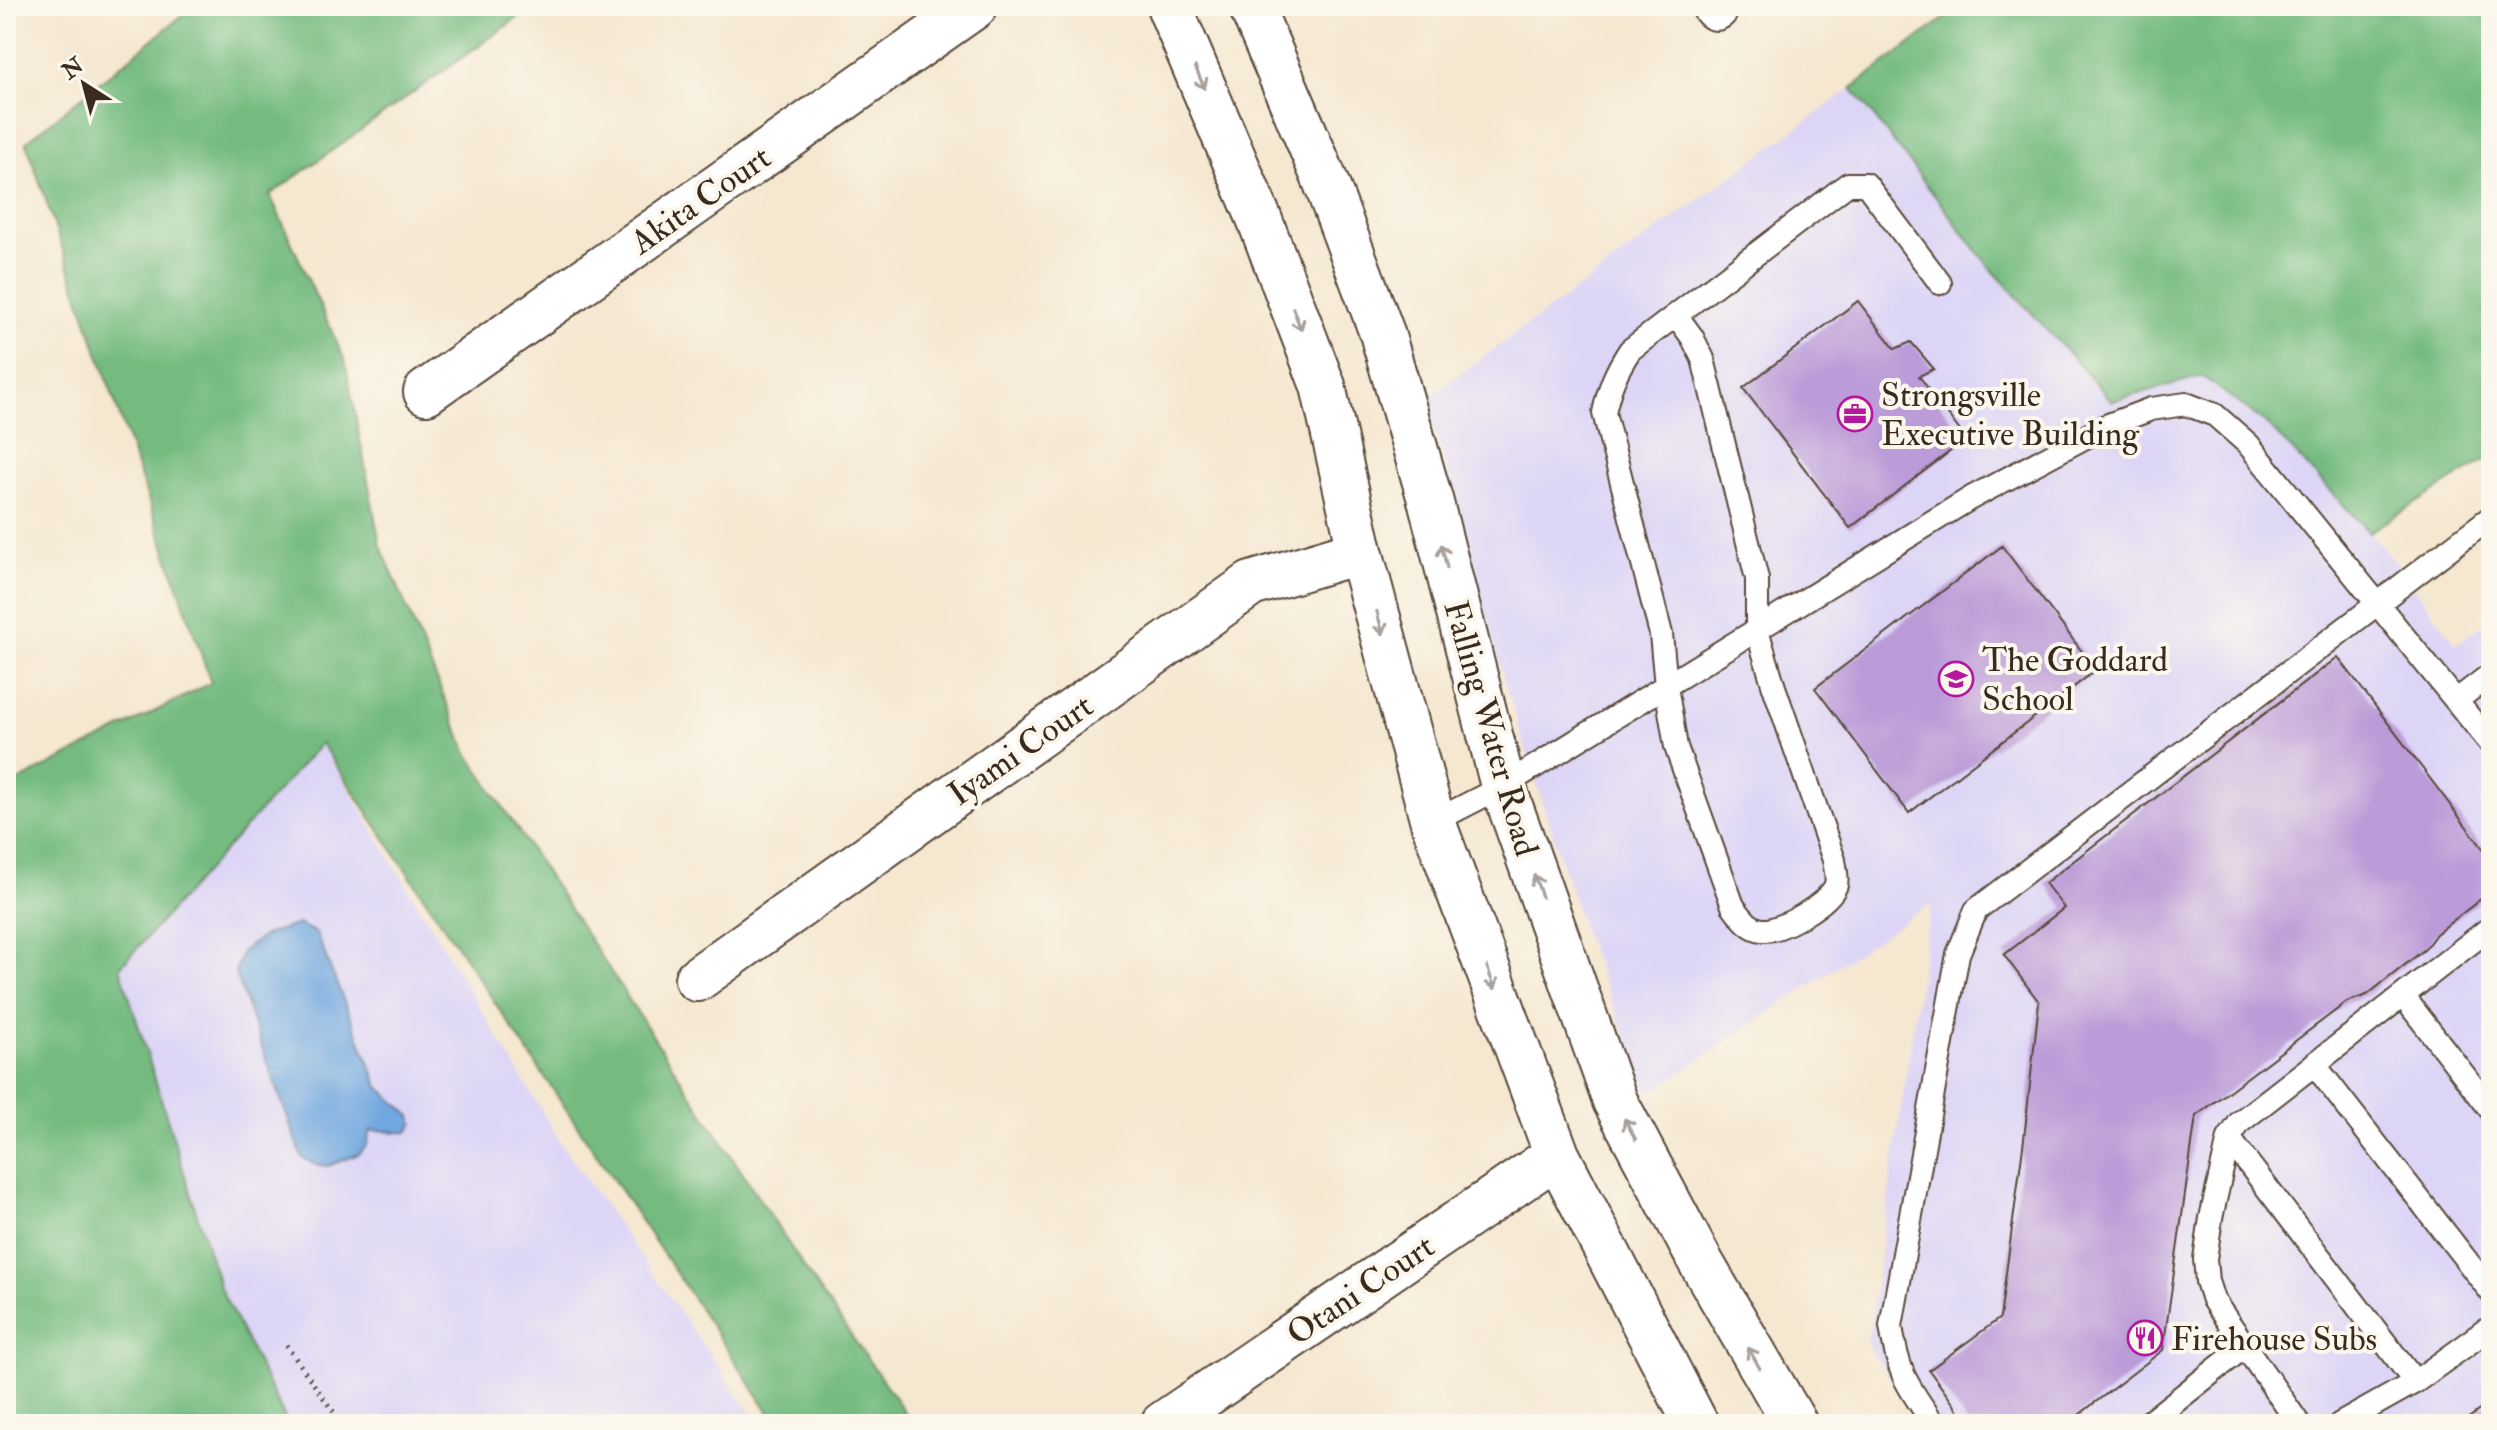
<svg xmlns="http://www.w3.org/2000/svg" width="2497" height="1430" font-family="'IM FELL Double Pica',serif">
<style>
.built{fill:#ddd5f6}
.forest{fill:#74bb80;stroke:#58724f;stroke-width:2}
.water{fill:#72a8e0;stroke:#56697f;stroke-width:2}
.building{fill:#bb9bd8}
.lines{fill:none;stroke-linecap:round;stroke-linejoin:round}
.lane-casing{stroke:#574639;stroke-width:26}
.street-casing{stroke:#574639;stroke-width:48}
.path{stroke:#574639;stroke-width:5;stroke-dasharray:2 6;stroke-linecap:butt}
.lane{stroke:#fff;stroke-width:22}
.street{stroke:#fff;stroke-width:44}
.oneway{stroke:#a79f9a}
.labels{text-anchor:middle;stroke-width:8;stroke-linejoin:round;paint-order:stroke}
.street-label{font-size:34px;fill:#3b2a1e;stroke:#fbf7ec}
.poi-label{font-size:34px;fill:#3b2a1e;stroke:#fbf7ec;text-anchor:start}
</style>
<rect width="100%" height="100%" fill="#fbf7ec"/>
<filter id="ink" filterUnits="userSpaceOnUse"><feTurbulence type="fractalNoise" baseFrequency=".0125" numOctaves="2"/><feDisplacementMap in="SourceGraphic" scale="16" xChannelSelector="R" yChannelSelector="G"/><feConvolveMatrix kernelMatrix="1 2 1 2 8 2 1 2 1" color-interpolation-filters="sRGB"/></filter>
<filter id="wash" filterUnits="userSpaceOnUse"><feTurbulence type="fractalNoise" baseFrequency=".006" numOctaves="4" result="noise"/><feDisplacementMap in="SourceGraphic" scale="32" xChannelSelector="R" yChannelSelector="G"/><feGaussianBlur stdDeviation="1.8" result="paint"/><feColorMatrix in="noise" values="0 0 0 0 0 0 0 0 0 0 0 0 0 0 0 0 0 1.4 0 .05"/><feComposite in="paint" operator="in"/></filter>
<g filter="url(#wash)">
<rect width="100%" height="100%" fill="#f5e7d0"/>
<!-- built -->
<path class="built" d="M1852 88 1988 265 2111 401 2202 375 2269 426 2390 555 2456 644 2491 619V1424H1921L1867 1344 1931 903 1649 1094 1585 936 1505 684 1426 399Z
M321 743 564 1148 759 1424H288L220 1288 120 967Z"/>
<!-- forest -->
<path class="forest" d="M194 6H534L270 195 345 361 380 544 467 752 815 1284 913 1424H777L321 743 120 967 220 1288 288 1424H6V787L211 683 26 142Z
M1961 6H2491V457L2369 532 2269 426 2202 376 2112 401 1988 265 1852 88Z"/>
<!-- water -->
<path class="water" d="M298 924 316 933 379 1087 411 1116 414 1123 408 1132C394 1134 385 1128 370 1131L367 1145 359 1154 328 1166 314 1164 302 1157 235 973 242 951 265 935Z"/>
<g id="blocks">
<!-- building -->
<path class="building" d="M1858 301 1895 349 1911 342 1934 369 1919 376 1966 439 1850 528 1743 388Z
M2002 546 2096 670 1909 813 1815 688Z
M2338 657 2491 859V891L2436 934 2425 949 2367 995 2347 1002 2196 1116 2163 1350 2067 1424H1968L1929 1370 2000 1318 2024 1139 2039 1002 2004 955 2064 908 2045 883Z
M2491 1401V1424H2461Z"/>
</g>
</g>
<g filter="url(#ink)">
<use href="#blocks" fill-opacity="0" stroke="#574639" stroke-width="2"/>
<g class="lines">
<!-- lane casing -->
<g class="lane-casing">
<path id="lane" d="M1676 315 1692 337 1703 359 1757 579V630L1774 687 1834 860C1835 868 1838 877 1836 885 1829 903 1781 932 1762 930 1748 928 1741 916 1733 906L1676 747 1666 686 1661 634 1604 413C1609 388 1616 371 1630 350L1848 184H1866L1940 283
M2457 700 2491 674
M1433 822 1503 786 1971 498 2106 426 2151 409 2186 404 2215 415 2248 444 2491 744
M2403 996 2491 1110
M2314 1064 2491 1292
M2229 1138 2415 1382
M1934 1424C1907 1385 1898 1374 1891 1326L1958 954 1976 910 2491 517
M2147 1424 2244 1347
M2299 1424 2213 1300 2207 1281 2205 1259 2211 1218 2229 1138 2240 1122 2491 927
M2340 1424 2415 1382 2491 1327"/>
</g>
<!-- street casing -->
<g class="street-casing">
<path id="street" d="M1169 6 1259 218 1323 386 1360 551 1433 822 1557 1155 1696 1424
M1251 6 1325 180 1382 333 1431 503 1503 786 1615 1101 1699 1259 1795 1424
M1714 6 1716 8
M426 392 975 6
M697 979 1251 584 1360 551
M1163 1424 1557 1155"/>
</g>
<!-- path -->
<path class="path" d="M286 1345 342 1424"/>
<!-- lane -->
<use href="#lane" class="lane"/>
<!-- street -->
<use href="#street" class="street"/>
</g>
<!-- one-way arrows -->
<defs><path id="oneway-shaft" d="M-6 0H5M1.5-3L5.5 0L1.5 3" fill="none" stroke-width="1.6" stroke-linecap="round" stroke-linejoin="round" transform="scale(2)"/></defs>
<g class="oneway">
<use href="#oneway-shaft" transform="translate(1200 78) rotate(67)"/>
<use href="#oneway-shaft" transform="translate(1297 319) rotate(69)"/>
<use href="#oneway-shaft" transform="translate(1444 556) rotate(-104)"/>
<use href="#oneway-shaft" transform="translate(1380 623) rotate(75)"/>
<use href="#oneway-shaft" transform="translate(1538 886) rotate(-110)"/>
<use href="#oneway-shaft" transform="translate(1491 978) rotate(70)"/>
<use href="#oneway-shaft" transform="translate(1630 1129) rotate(-118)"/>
<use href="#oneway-shaft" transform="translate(1754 1358) rotate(-119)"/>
</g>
</g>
<!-- icons -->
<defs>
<g id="office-ring" transform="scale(1.8)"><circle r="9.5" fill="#fbf7ec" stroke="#b5179e" stroke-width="1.5"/><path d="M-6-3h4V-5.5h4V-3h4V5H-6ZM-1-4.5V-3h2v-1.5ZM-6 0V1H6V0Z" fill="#b5179e"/></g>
<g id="school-ring" transform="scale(1.8)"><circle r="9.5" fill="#fbf7ec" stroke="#b5179e" stroke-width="1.5"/><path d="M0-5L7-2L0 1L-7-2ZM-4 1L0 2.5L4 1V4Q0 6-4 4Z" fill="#b5179e"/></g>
<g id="restaurant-ring" transform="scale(1.8)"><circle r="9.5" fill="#fbf7ec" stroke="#b5179e" stroke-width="1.5"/><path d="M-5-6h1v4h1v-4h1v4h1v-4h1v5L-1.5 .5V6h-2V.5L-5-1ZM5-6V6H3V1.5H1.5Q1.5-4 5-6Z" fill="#b5179e"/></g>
</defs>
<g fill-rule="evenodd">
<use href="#office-ring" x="1855" y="414"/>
<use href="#school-ring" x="1956" y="679"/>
<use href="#restaurant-ring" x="2145" y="1338"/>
</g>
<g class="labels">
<!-- street labels -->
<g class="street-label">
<text transform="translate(700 199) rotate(-35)" y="12">Akita Court</text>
<text transform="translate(1492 728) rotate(74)" y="12">Falling Water Road</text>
<text transform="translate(1020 749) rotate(-35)" y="12">Iyami Court</text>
<text transform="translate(1360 1289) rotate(-34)" y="12">Otani Court</text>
</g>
<!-- poi labels -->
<g class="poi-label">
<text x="1881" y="406">Strongsville<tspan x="1881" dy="39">Executive Building</tspan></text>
<text x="1982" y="671">The Goddard<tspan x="1982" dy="39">School</tspan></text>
<text x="2171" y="1350">Firehouse Subs</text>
</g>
</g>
<!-- margin -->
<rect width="2497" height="1430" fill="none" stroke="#fbf7ec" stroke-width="32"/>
<!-- north arrow -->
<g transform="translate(84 84) rotate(324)" stroke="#fbf7ec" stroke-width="6" paint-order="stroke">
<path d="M0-6L14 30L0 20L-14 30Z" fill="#3b2a1e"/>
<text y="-12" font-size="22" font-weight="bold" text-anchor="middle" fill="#3b2a1e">N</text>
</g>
</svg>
